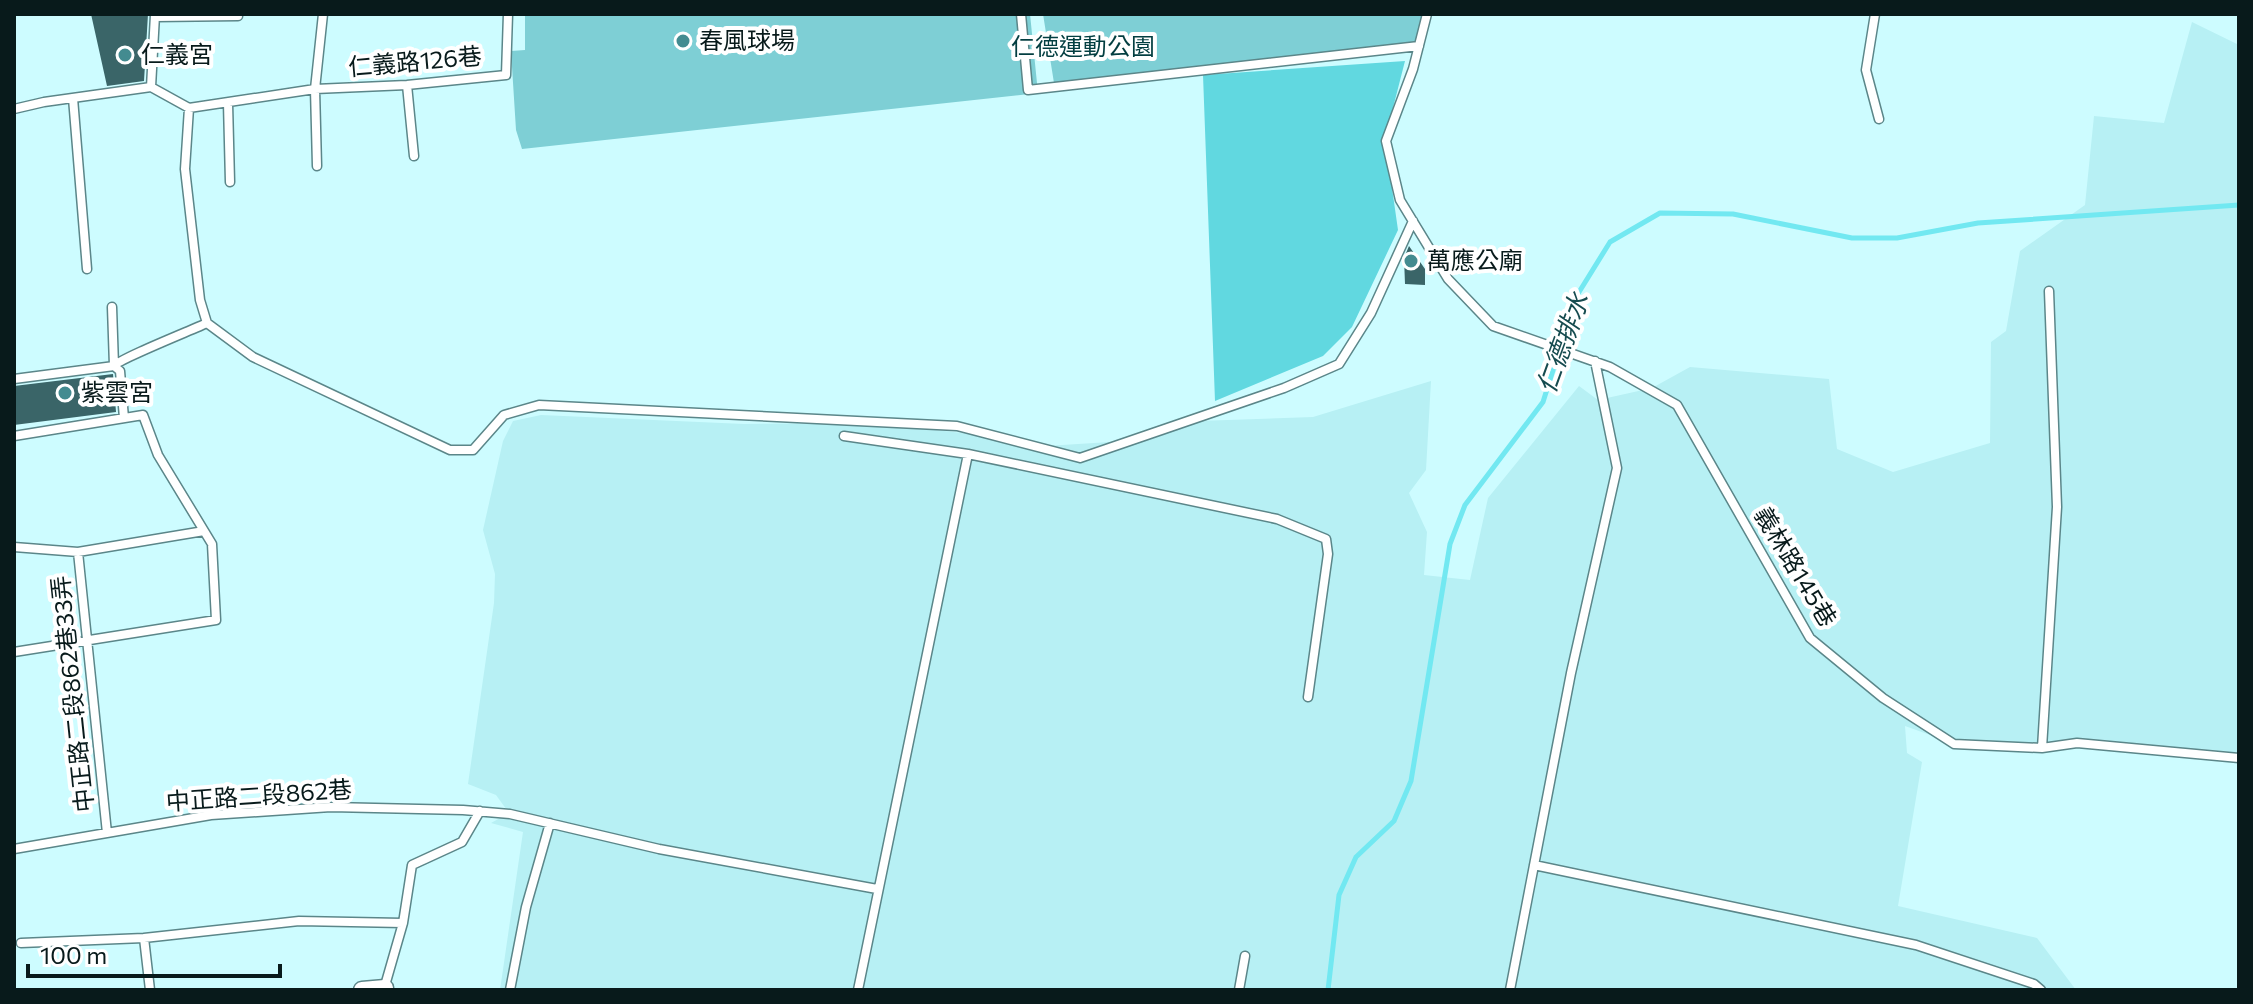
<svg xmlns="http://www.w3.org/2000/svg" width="2253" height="1004" font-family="Commissioner,'Noto Sans TC',sans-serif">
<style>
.built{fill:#b7f0f4}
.green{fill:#7ecfd5}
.forest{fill:#61d8e0}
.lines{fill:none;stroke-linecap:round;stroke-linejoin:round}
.stream{stroke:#72e8f1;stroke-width:5}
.building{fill:#3a6568}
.lane-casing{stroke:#5b8689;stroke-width:11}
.street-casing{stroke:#5b8689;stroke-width:19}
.lane{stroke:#fff;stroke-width:8}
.street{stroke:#fff;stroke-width:16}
.poi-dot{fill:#438b90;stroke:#fff;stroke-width:3}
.labels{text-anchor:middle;stroke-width:8;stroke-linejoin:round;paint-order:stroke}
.poi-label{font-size:24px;fill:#081a1b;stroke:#fff;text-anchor:start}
.park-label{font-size:24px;fill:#033e41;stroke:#fff}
.street-label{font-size:24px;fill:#081a1b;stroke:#fff}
.water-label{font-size:26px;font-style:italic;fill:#164b4f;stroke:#fff}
</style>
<rect width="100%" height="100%" fill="#cdfcff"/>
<!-- built -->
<path class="built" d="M2192 22 2239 45V758L2077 743 1958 745 1905 726 1907 753 1922 762 1898 906 2037 938 2076 990H500L523 832 491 823 509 813 496 795 468 784 494 603 495 574 483 530 503 441 513 421 541 415 744 424 873 423 989 436 1046 446 1126 441 1169 422 1313 417 1431 381 1426 470 1409 493 1427 532 1424 575 1470 580 1488 498 1579 386 1598 400 1652 388 1690 367 1829 379 1837 449 1893 472 1990 443 1991 342 2006 331 2020 251 2085 205 2094 116 2164 123Z"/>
<!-- green -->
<path class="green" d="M525 14H1030L1038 93 522 149 516 130 511 51 525 50Z
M1043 14H1425L1414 48 1054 83Z"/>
<!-- forest -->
<path class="forest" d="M1405 61 1385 139 1398 230 1352 327 1323 356 1215 401 1203 75Z"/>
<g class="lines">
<!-- stream -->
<path class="stream" d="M1328 990 1339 895 1356 857 1394 821 1411 781 1450 544 1465 505 1543 402 1576 297 1610 242 1660 213 1733 214 1852 238H1897L1978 223 2239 205"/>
</g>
<!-- building -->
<path class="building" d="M91 14H148L144 81 107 86Z
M1409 246 1425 269V285L1405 284 1404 258Z
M113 374 116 412 14 425V386Z"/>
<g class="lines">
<!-- lane casing -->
<g class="lane-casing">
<path id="lane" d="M1021 14 1028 90 1419 46
M1427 14 1413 69 1386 141 1400 200 1448 279 1493 326 1610 367 1677 405 1810 638 1883 698 1954 744 2042 748 2077 743 2239 758
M1875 14 1866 70 1879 119
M155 17 238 16
M407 85 414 156
M151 87 155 15
M73 98 87 269
M228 103 230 182
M189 108 185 169 200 300 207 323 253 357 450 450H473L504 415 539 405 957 426 1080 458 1284 388 1339 364 1371 313 1413 221
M14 109 44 102 151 87 189 108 315 89 407 85 506 75 508 14
M317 166 315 89 323 14
M112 307 114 366 120 371 124 418
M14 379 114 366C119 359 192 330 207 323
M14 436 143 415 158 455 212 544 216 620 14 652
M844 436 968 454 1277 519 1326 539 1328 554 1308 697
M14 547 78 552 204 531
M78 552 107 833
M2042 748 2057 507 2049 291
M14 849 211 815 331 807 463 810 510 814 659 849 877 889
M1534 865 1916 945 2034 984 2041 990
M144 938 150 990
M21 943 144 938 299 921 403 923
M384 989 403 923 412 865 462 842 480 811
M510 990 526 907 550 823
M858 990 968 454
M1239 990 1245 956
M1510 990 1571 673 1617 468 1595 361"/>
</g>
<!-- street casing -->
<g class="street-casing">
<path id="street" d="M362 990 385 988"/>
</g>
<!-- lane -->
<use href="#lane" class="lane"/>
<!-- street -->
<use href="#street" class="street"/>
</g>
<!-- markers -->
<g class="poi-dot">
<circle cx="683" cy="41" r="8"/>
<circle cx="125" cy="55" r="8"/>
<circle cx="1411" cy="261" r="8"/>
<circle cx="65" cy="393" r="8"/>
</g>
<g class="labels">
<!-- poi labels -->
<g class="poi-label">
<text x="699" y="49">春風球場</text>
<text x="141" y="63">仁義宮</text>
<text x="1427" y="269">萬應公廟</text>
<text x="81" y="401">紫雲宮</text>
</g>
<!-- park labels -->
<g class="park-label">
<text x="1083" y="55">仁德運動公園</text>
</g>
<!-- street labels -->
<g class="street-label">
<text transform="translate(415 62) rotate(-5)" y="8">仁義路126巷</text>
<text transform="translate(1795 567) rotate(59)" y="8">義林路145巷</text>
<text transform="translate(73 694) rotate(-96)" y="8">中正路二段862巷33弄</text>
<text transform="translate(259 796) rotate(-4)" y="8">中正路二段862巷</text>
</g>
<!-- water labels -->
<g class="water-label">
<text transform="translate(1563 343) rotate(-70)" y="9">仁德排水</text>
</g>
</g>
<!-- border -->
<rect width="2253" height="1004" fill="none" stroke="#081a1b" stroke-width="32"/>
<!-- scale -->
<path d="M28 964v12h252v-12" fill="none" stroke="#081a1b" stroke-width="4"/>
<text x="40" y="964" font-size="24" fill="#081a1b" stroke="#ffffff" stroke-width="6" paint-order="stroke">100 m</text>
</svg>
